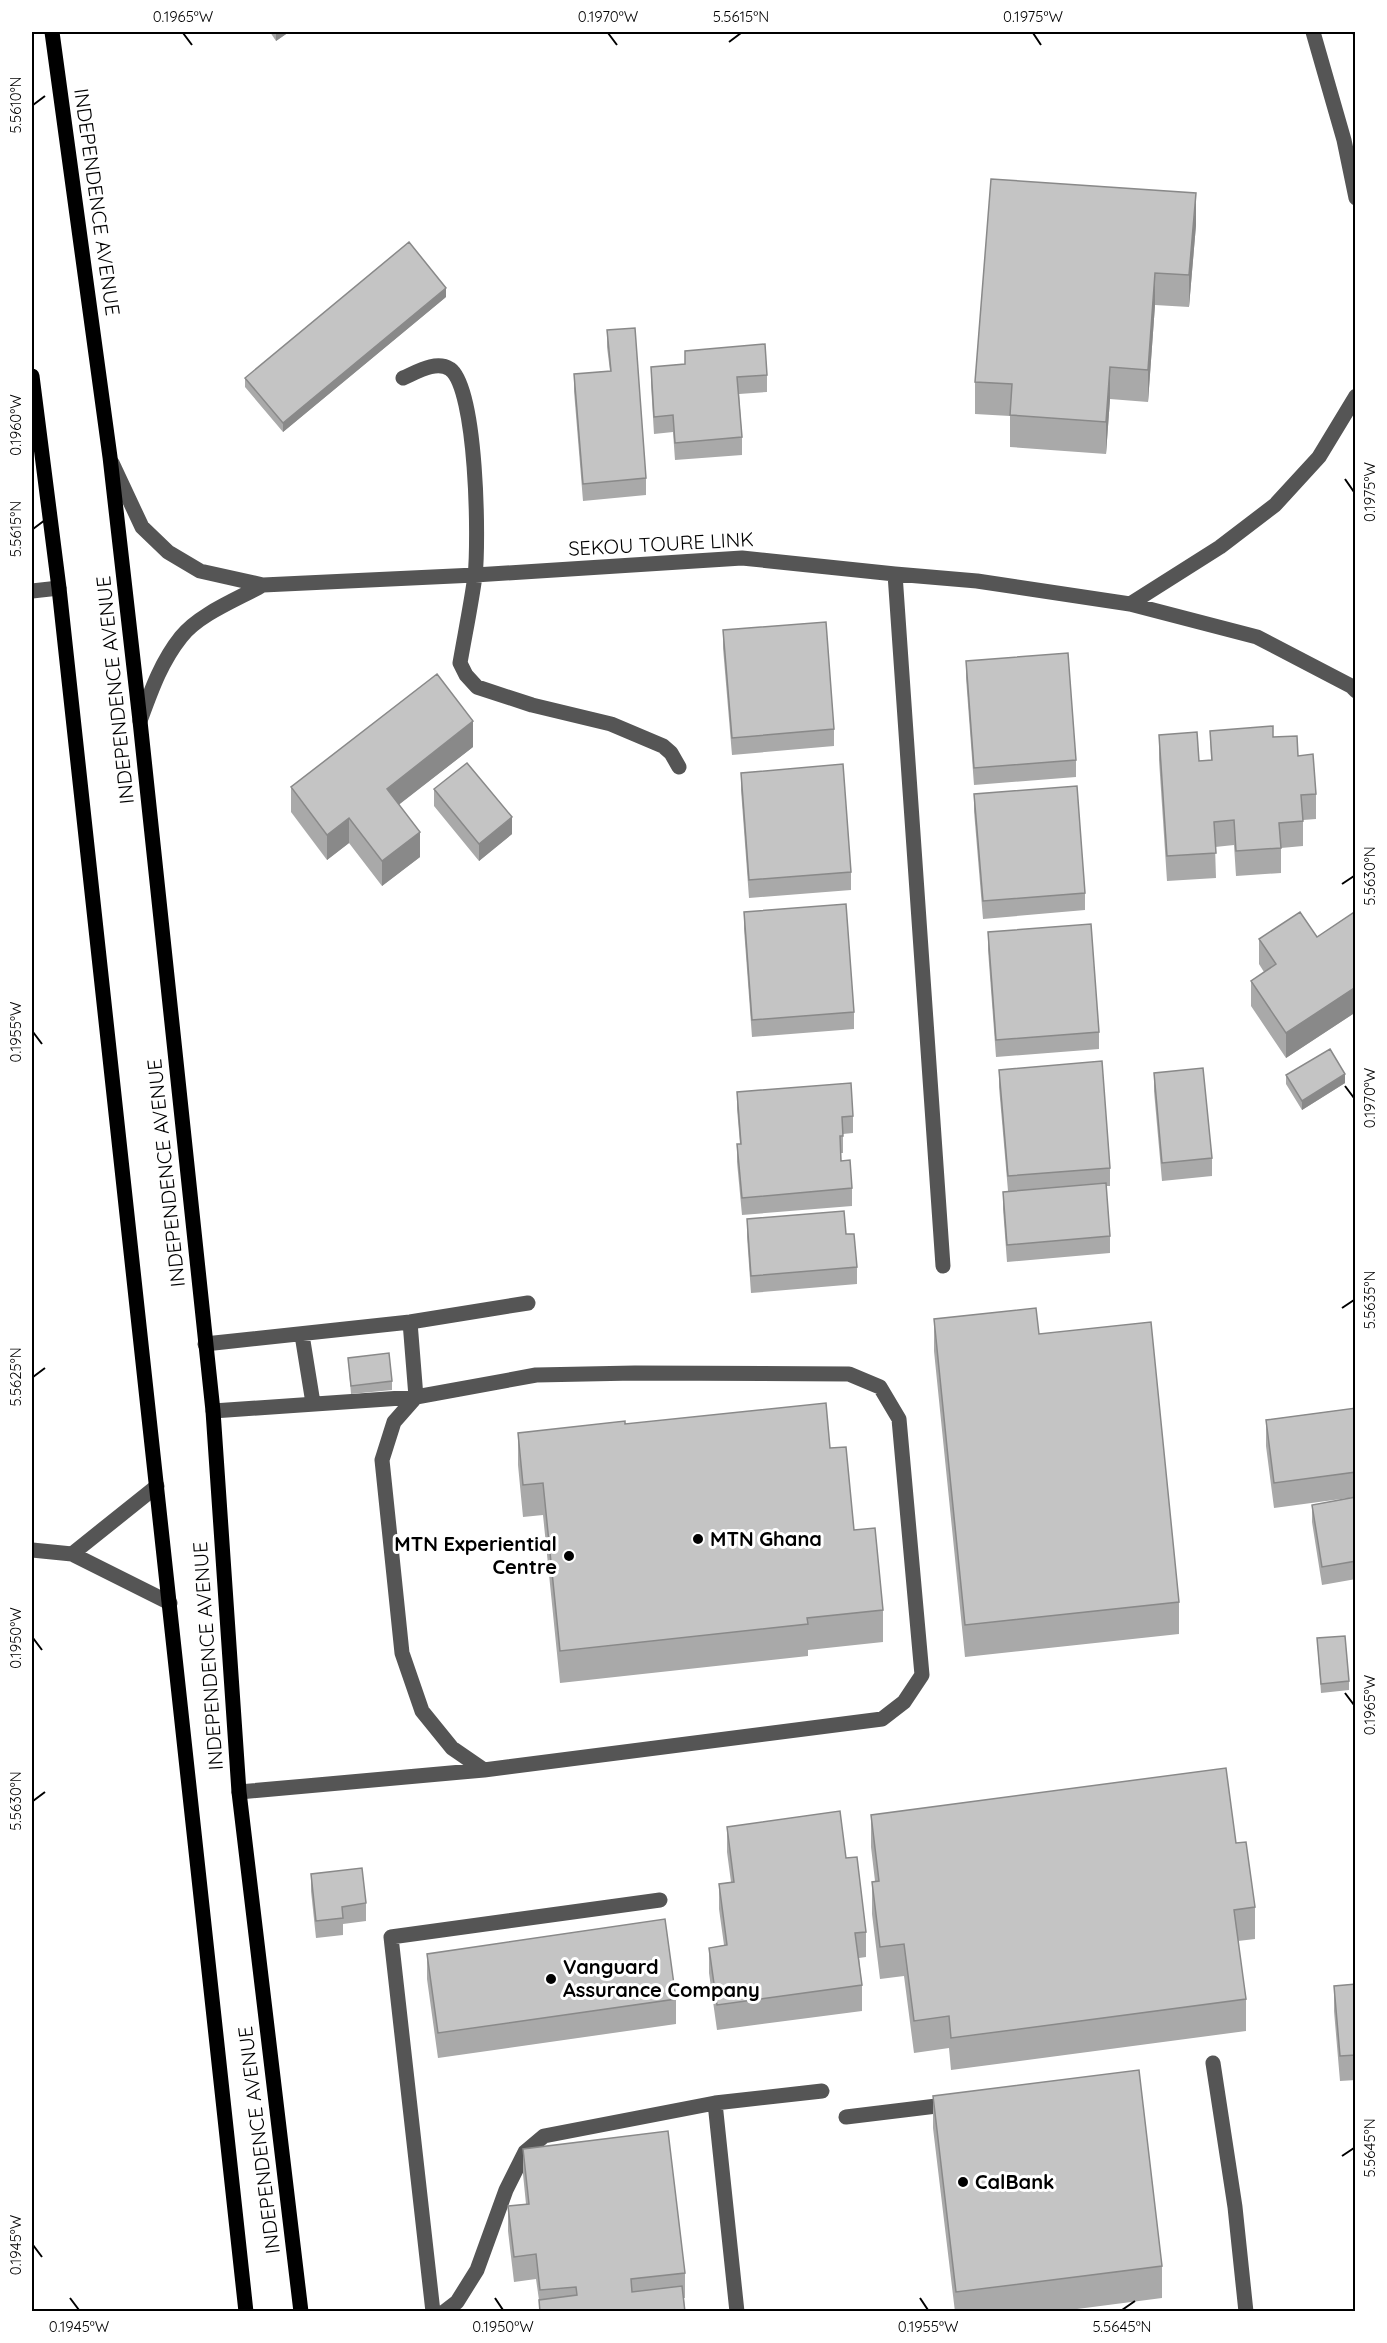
<svg xmlns="http://www.w3.org/2000/svg" width="1387" height="2343" font-family="Quicksand,sans-serif">
<style>
.lines{fill:none;stroke-linecap:round;stroke-linejoin:round}
.minor{stroke:#555;stroke-width:15}
.major{stroke:#000;stroke-width:15}
.wall{fill:#a9a9a9}
.shaded-wall{fill:#898989}
.building{fill:#c4c4c4;stroke:#898989;stroke-width:1.5}
.ticks{fill:none;stroke:#000;stroke-width:2}
.poi-dot{fill:#000;stroke:#fff;stroke-width:2}
.labels{text-anchor:middle;stroke-width:6;stroke-linejoin:round;paint-order:stroke}
.street-label{font-size:20px;fill:#000;stroke:#fff}
.poi-label{font-size:20px;font-weight:bold;fill:#000;stroke:#fff;text-anchor:start}
.neatline{fill:none;stroke:#000;stroke-width:2}
.ticks-label{font-size:15px;text-anchor:middle;fill:#000}
</style>
<rect width="100%" height="100%" fill="#fff"/>
<g class="lines">
<!-- minor -->
<path class="minor" d="M1313 32 1344 140 1356 198
M403 378C417 372 436 360 450 369 477 388 479 542 475 576 471 605 465 634 460 663L466 675 477 687 532 705 611 724 663 746 671 753 679 767
M112 463 142 527 168 552 200 571 263 585 475 575 742 558 895 574 977 581 1130 604 1257 637 1351 686 1356 691
M895 574 943 1266
M32 591 59 588
M1130 604 1220 547 1275 505 1319 457 1356 396
M140 721C151 691 161 662 181 637 199 614 238 599 263 585
M410 1322 416 1397 394 1422 382 1460 402 1653 422 1711 452 1748 484 1770
M302 1335 313 1403
M205 1344 410 1322 528 1303
M213 1411 416 1397 536 1375 635 1373 849 1374 880 1387 899 1419 922 1675 904 1702 882 1719 484 1770 239 1792
M32 1550 72 1554 170 1603
M72 1554 157 1486
M1213 2063 1235 2207 1246 2312
M715 2103 737 2312
M846 2117 953 2104
M433 2312 391 1937 660 1900
M444 2312 457 2302 477 2270 506 2190 525 2152 544 2136 715 2103 822 2091"/>
<!-- major -->
<path class="major" d="M52 32 110 457 140 721 213 1411 239 1792 301 2312
M32 376 59 588 246 2312"/>
</g>
<!-- wall -->
<path class="wall" d="M270 32H289L276 41Z
M1352 32H1356V47Z
M1196 225 1189 307 1155 305 1148 402 1110 399 1106 454 1010 447V416L975 414V382Z
M446 297 283 432 245 387V378Z
M607 330 646 478V495L583 501 574 391V374L610 371 607 347Z
M685 351 767 375V392L739 394 742 437V455L675 460 673 432 654 434 651 384V367L685 364Z
M723 630 834 729V746L732 755 723 648Z
M966 661 1076 760V777L974 785 966 678Z
M1210 731 1273 737 1298 756 1316 794V819L1303 820V846L1281 848V873L1236 876 1234 845 1215 847 1216 878 1167 881 1159 760V735L1199 761 1211 760Z
M473 747 399 804 420 857 382 886 349 843 327 860 291 812V787Z
M741 773 851 872V890L749 898 741 790Z
M434 789 512 834 479 861 434 806Z
M974 794 1085 893V910L983 919 974 811Z
M1356 911V1012L1286 1058 1251 1006V981L1264 972 1259 964V939L1317 937Z
M744 912 854 1012V1029L752 1037 744 929Z
M988 932 1099 1032V1049L996 1057 988 950Z
M999 1070 1110 1168V1186H1106L1110 1236V1253L1007 1262 1003 1209V1192L1008 1191 999 1087Z
M1154 1073 1212 1158V1176L1162 1181 1154 1091Z
M1286 1075 1345 1083 1302 1110 1286 1084Z
M737 1092 853 1116V1133L843 1134V1153H841V1161L852 1188V1206L742 1215 737 1162V1144H740L737 1109Z
M747 1219 846 1234 857 1267V1284L751 1293 747 1237Z
M934 1319 1039 1334 1179 1602V1634L965 1657 934 1351Z
M348 1358 392 1381V1390L351 1394Z
M1356 1408V1497L1274 1508 1266 1446V1420Z
M625 1424 830 1448 854 1530 883 1610V1642L808 1650V1656L560 1683 543 1515 523 1517 518 1465V1433Z
M1356 1497V1579L1322 1585 1312 1522V1505Z
M1317 1638 1349 1681V1690L1321 1693Z
M871 1815 1236 1843 1255 1907V1939L1238 1941 1246 1999V2031L951 2070 949 2048 914 2053 904 1976 880 1979 872 1914V1882L875 1881 871 1847Z
M727 1827 846 1858 866 1932V1957L859 1958 862 1985V2011L717 2030 709 1973V1948L724 1945 719 1909V1884L731 1882 727 1852Z
M311 1874 366 1903V1921L343 1924V1935L316 1938 311 1891Z
M427 1954 676 1999V2024L438 2058 427 1979Z
M1356 1984V2080L1340 2081 1334 2011V1986Z
M933 2096 1162 2266V2298L1054 2312H955L933 2128Z
M523 2149 685 2273V2298H684L685 2312H539V2300L536 2279 514 2282 508 2231V2206L526 2204 523 2174Z"/>
<!-- shaded-wall -->
<path class="shaded-wall" d="M276 32H289L276 41Z
M1196 193V225L1189 307V275Z
M1155 273V305L1148 402V370Z
M446 288V297L283 432V423Z
M1110 367V399L1106 454V422Z
M473 721V747L387 814V789Z
M512 817V834L479 861V844Z
M349 818V843L327 860V835Z
M420 832V857L382 886V861Z
M1356 987V1012L1286 1058V1033Z
M1345 1074V1083L1302 1110V1101Z"/>
<!-- building -->
<path class="building" d="M991 179 1196 193 1189 275 1155 273 1148 370 1110 367 1106 422 1010 415 1012 384 975 382Z
M409 242 446 288 283 423 245 378Z
M635 328 646 478 583 484 574 374 611 371 607 330Z
M765 344 767 375 737 377 742 437 675 443 673 415 654 417 651 367 685 364V351Z
M826 622 834 729 732 738 723 630Z
M1068 653 1076 760 974 768 966 661Z
M437 674 473 721 387 789 420 832 382 861 349 818 327 835 291 787Z
M1273 726V737L1297 736 1298 756 1313 754 1316 794 1301 795 1303 821 1279 823 1281 848 1236 851 1234 820 1214 822 1216 853 1167 856 1159 735 1197 732 1199 761 1212 760 1210 731Z
M467 763 512 817 479 844 434 789Z
M843 764 851 872 749 880 741 773Z
M1077 786 1085 893 983 901 974 794Z
M846 904 854 1012 752 1020 744 912Z
M1356 911V987L1286 1033 1251 981 1276 964 1259 939 1300 912 1317 937Z
M1091 924 1099 1032 996 1040 988 932Z
M1330 1049 1345 1074 1302 1101 1286 1075Z
M1102 1061 1110 1168 1008 1176 999 1070Z
M1203 1068 1212 1158 1162 1163 1154 1073Z
M851 1083 853 1116 842 1117 843 1136H840L841 1161 850 1160 852 1188 742 1198 737 1144H741L737 1092Z
M1106 1183 1110 1236 1007 1245 1003 1192Z
M844 1211 846 1234H854L857 1267 751 1276 747 1219Z
M1036 1308 1039 1334 1151 1322 1179 1602 965 1625 934 1319Z
M389 1353 392 1381 351 1386 348 1358Z
M826 1403 830 1448 846 1447 854 1530 875 1528 883 1610 807 1618 808 1624 560 1651 543 1483 523 1485 518 1433 625 1421V1424Z
M1356 1408V1472L1274 1483 1266 1420Z
M1356 1497V1561L1322 1567 1312 1505Z
M1345 1636 1349 1681 1321 1684 1317 1638Z
M1226 1768 1236 1843 1246 1842 1255 1907 1234 1910 1246 1999 951 2038 949 2016 914 2021 904 1944 880 1947 872 1882 879 1881 871 1815Z
M840 1811 846 1858 857 1857 866 1932 855 1933 862 1985 717 2005 709 1948 727 1945 719 1884 734 1882 727 1827Z
M362 1868 366 1903 342 1907 343 1918 316 1921 311 1874Z
M665 1919 676 1999 438 2033 427 1954Z
M1356 1984V2055L1340 2056 1334 1986Z
M1139 2070 1162 2266 956 2292 933 2096Z
M668 2131 685 2273 631 2279 632 2292 682 2286 685 2312H540L539 2300 577 2295 576 2287 540 2290 536 2254 514 2257 508 2206 529 2204 523 2149Z"/>
<!-- ticks -->
<path class="ticks" d="M183 33 192 45M608 33 617 45M1033 33 1041 45M729 42 741 33M33 105 45 96M33 425 42 437M1345 479 1354 492M33 529 45 520M1342 884 1354 876M33 1032 42 1044M1345 1086 1354 1098M1342 1308 1354 1300M33 1377 45 1368M33 1638 42 1650M1345 1693 1354 1705M33 1801 45 1792M1342 2156 1354 2148M33 2245 42 2257M70 2298 79 2310M495 2298 503 2310M920 2298 928 2310M1122 2310 1135 2301"/>
<!-- markers -->
<g class="poi-dot">
<circle cx="698" cy="1539" r="6"/>
<circle cx="569" cy="1556" r="6"/>
<circle cx="551" cy="1979" r="6"/>
<circle cx="963" cy="2182" r="6"/>
</g>
<g class="labels">
<!-- street labels -->
<g class="street-label">
<text transform="translate(97 202) rotate(82)" y="7">INDEPENDENCE AVENUE</text>
<text transform="translate(661 544) rotate(-3)" y="7">SEKOU TOURE LINK</text>
<text transform="translate(115 690) rotate(-96)" y="7">INDEPENDENCE AVENUE</text>
<text transform="translate(166 1173) rotate(-96)" y="7">INDEPENDENCE AVENUE</text>
<text transform="translate(208 1656) rotate(-94)" y="7">INDEPENDENCE AVENUE</text>
<text transform="translate(259 2140) rotate(-97)" y="7">INDEPENDENCE AVENUE</text>
</g>
<!-- poi labels -->
<g class="poi-label">
<text x="710" y="1546">MTN Ghana</text>
<text x="557" y="1551" text-anchor="end">MTN Experiential<tspan x="557" dy="23">Centre</tspan></text>
<text x="563" y="1974">Vanguard<tspan x="563" dy="23">Assurance Company</tspan></text>
<text x="975" y="2189">CalBank</text>
</g>
</g>
<!-- border -->
<rect width="1387" height="2343" fill="none" stroke="#ffffff" stroke-width="66"/>
<rect x="33" y="33" width="1321" height="2277" class="neatline"/>
<g class="ticks-label">
<text x="183" y="22">0.1965°W</text>
<text x="608" y="22">0.1970°W</text>
<text x="741" y="22">5.5615°N</text>
<text x="1033" y="22">0.1975°W</text>
<text transform="translate(16 105) rotate(-90)" y="5">5.5610°N</text>
<text transform="translate(16 425) rotate(-90)" y="5">0.1960°W</text>
<text transform="translate(1370 492) rotate(-90)" y="5">0.1975°W</text>
<text transform="translate(16 529) rotate(-90)" y="5">5.5615°N</text>
<text transform="translate(1370 876) rotate(-90)" y="5">5.5630°N</text>
<text transform="translate(16 1032) rotate(-90)" y="5">0.1955°W</text>
<text transform="translate(1370 1098) rotate(-90)" y="5">0.1970°W</text>
<text transform="translate(1370 1300) rotate(-90)" y="5">5.5635°N</text>
<text transform="translate(16 1377) rotate(-90)" y="5">5.5625°N</text>
<text transform="translate(16 1638) rotate(-90)" y="5">0.1950°W</text>
<text transform="translate(1370 1705) rotate(-90)" y="5">0.1965°W</text>
<text transform="translate(16 1801) rotate(-90)" y="5">5.5630°N</text>
<text transform="translate(1370 2148) rotate(-90)" y="5">5.5645°N</text>
<text transform="translate(16 2245) rotate(-90)" y="5">0.1945°W</text>
<text x="79" y="2332">0.1945°W</text>
<text x="503" y="2332">0.1950°W</text>
<text x="928" y="2332">0.1955°W</text>
<text x="1122" y="2332">5.5645°N</text>
</g>
</svg>
